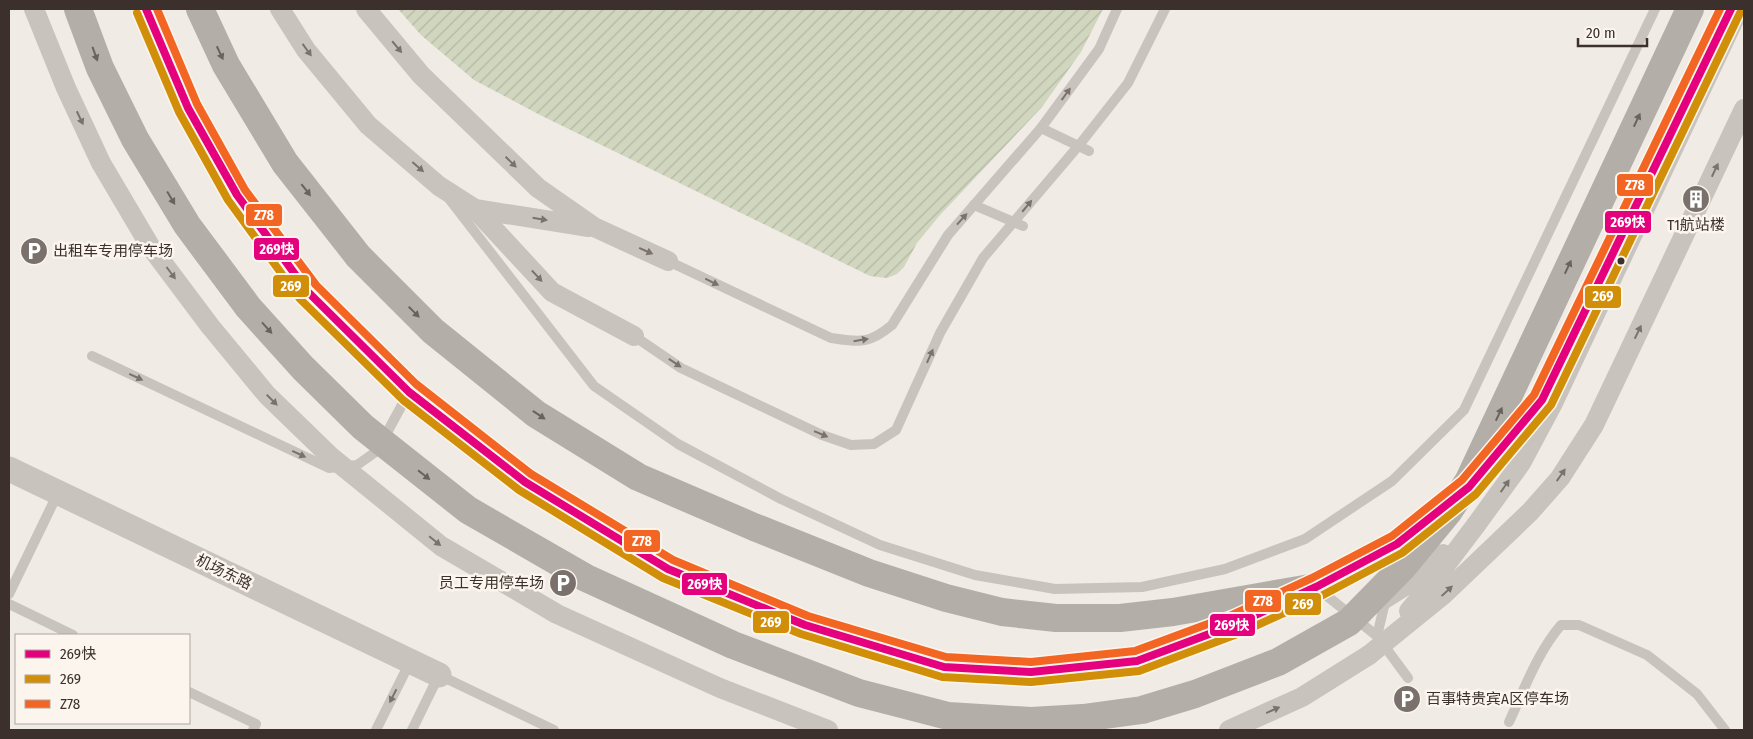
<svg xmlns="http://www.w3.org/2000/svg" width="1753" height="739" font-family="'Fira Sans Condensed','Noto Sans SC',sans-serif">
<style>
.garden{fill:url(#garden-furrows)}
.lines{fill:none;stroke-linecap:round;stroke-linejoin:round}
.secondary-tunnel{stroke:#ccc6c0;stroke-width:28;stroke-dasharray:28 14;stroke-linecap:butt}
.service{stroke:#c9c3be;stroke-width:10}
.minor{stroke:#c9c3be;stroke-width:20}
.tertiary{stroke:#c9c3be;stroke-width:25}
.secondary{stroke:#bab3ae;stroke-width:28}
.trunk{stroke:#b4aea8;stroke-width:28}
.service-bridge{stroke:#c9c3be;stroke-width:10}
.minor-bridge{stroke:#c9c3be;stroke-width:20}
.trunk-bridge{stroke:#b4aea8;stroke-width:28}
.bus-1-casing{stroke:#fbf5ee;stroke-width:11}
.bus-2-casing{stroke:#fbf5ee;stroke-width:11}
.bus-3-casing{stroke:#fbf5ee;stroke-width:11}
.bus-1{stroke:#e5007d;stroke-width:8}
.bus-2{stroke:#d18e09;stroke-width:8}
.bus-3{stroke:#f26522;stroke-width:8}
.oneway{fill:#7b726d}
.oneway2{fill:#6b625d}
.bus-dot{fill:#3b302b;stroke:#fbf5ee;stroke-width:2}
.labels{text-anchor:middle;stroke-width:5;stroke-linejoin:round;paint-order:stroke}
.poi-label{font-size:15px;fill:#3b302b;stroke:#fbf5ee;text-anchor:start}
.street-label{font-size:15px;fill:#3b302b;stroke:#fbf5ee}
.line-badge{stroke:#fbf5ee;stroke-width:2}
.badge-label{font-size:14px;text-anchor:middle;font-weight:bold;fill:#fff}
</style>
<defs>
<pattern id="garden-furrows" width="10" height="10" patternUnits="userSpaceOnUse" patternTransform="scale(1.25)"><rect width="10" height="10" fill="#d1d6bf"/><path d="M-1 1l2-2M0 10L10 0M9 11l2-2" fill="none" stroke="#b4b8a4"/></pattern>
</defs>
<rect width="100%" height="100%" fill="#f0ebe5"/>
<!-- garden -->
<path class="garden" d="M398 9H1103L1081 52 1042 107 940 215 917 243 904 267 897 274 887 278 870 276 542 116 474 80 421 35Z"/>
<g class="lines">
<!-- secondary-tunnel -->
<path class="secondary-tunnel" d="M1397 544 1469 487 1542 400 1598 285"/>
<!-- service -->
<path class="service" d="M450 200 594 386 678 444 781 499 880 545 975 575 1055 589 1142 587 1225 569 1305 539 1392 481 1464 410 1655 9
M668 261 831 338C859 342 868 345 892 325L948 235 1041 128 1099 49 1117 9
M634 336 681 368 822 435 851 445 874 444 896 430 940 333 983 258 1080 144 1128 83 1165 9
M92 356 329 468 357 465 377 451 409 392
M1317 588 1377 636 1408 678
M9 594 58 493
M9 604 73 635
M1377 636 1386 598
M189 692 256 724 253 730
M1509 722C1524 690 1537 653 1561 625H1579L1647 655 1697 694 1725 730
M376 730 410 662
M412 730 439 675 554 730"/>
<!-- minor -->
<path class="minor" d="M280 9 306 50 368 125 439 186 475 209 552 292 634 336
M366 9 421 75 538 188 594 227 668 261
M475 209 589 227
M1476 525 1521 463 1553 403 1739 9
M1229 730 1302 697 1369 655"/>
<!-- tertiary -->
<path class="tertiary" d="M9 469 439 675"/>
<!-- secondary -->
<path class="secondary" d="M146 9 188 108 237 195 308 292 409 392 525 482 668 569 805 625 944 667 1031 672 1137 661 1236 624 1316 587 1397 544"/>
<!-- trunk -->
<path class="trunk" d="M200 9 226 65 285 163 358 256 433 331 536 414 638 477 754 527 869 573 946 598 1002 612 1056 618H1120L1173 612 1316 587"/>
<!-- service-bridge -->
<path class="service-bridge" d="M1041 128 1089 151
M974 205 1023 226"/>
<!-- minor-bridge -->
<path class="minor-bridge" d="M34 9 66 88 101 163 150 246 210 326 267 395 330 456 441 546 557 614 720 688 828 730
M1378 603 1414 580 1443 554
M1409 611 1426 591 1476 525
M1369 655 1443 595 1530 512 1560 478 1594 425 1744 109"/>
<!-- trunk-bridge -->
<path class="trunk-bridge" d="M78 9 100 68 135 139 187 225 248 307 303 368 363 427 468 510 586 578 733 645 859 693 948 716 1031 721 1083 718 1142 710 1195 694 1278 662 1349 622 1402 568 1449 511 1469 480 1690 9"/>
<!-- bus-1 casing -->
<g class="bus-1-casing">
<path id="bus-1" d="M146 9 188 108 237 195 308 292 409 392 525 482 668 569 805 625 944 667 1031 672 1137 661 1236 624 1316 587 1397 544 1469 487 1542 400 1731 9"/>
</g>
<!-- bus-2 casing -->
<g class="bus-2-casing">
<path id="bus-2" d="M137 13 179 112 228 200 300 299 403 400 519 490 663 578 801 634 942 677 1031 682 1139 671 1240 633 1321 596 1402 553 1476 494 1551 405 1740 13"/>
</g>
<!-- bus-3 casing -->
<g class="bus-3-casing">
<path id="bus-3" d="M157 9 197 104 245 190 316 285 416 384 531 474 673 560 808 616 946 657 1031 662 1135 651 1232 615 1312 578 1392 536 1462 480 1534 395 1720 9"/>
</g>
<!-- bus-1 -->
<use href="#bus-1" class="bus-1"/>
<!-- bus-2 -->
<use href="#bus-2" class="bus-2"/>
<!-- bus-3 -->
<use href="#bus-3" class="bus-3"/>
</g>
<!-- one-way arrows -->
<defs><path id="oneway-solid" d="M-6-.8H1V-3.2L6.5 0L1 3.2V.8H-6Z" transform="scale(1.25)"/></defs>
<g class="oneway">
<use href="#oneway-solid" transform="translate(397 47) rotate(50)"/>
<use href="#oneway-solid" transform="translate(307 50) rotate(54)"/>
<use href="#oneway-solid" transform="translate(1066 94) rotate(-54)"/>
<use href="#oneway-solid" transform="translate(80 118) rotate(65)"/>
<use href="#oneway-solid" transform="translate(511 162) rotate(44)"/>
<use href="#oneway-solid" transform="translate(418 167) rotate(41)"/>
<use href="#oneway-solid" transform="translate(1715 170) rotate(-65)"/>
<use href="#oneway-solid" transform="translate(1027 206) rotate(-50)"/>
<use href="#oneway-solid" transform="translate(540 219) rotate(9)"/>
<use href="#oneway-solid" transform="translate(962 219) rotate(-48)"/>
<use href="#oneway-solid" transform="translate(646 251) rotate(24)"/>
<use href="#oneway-solid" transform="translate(171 273) rotate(53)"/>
<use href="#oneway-solid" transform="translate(537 276) rotate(47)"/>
<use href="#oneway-solid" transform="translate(712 282) rotate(26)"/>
<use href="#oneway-solid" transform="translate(1638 332) rotate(-64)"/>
<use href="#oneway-solid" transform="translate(861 340) rotate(-9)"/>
<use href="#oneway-solid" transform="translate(930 356) rotate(-66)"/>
<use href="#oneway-solid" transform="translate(675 363) rotate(34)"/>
<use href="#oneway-solid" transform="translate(136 377) rotate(25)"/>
<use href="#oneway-solid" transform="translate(272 400) rotate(45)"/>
<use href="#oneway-solid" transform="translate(821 434) rotate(23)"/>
<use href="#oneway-solid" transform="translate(299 454) rotate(25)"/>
<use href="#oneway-solid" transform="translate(1561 475) rotate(-55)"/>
<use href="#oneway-solid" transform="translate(1505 486) rotate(-55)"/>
<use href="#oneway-solid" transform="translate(435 541) rotate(39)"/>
<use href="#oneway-solid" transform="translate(1447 591) rotate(-43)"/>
<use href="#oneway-solid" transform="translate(393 696) rotate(117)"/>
<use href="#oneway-solid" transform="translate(1273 710) rotate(-24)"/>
</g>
<g class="oneway2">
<use href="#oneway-solid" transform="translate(220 53) rotate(65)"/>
<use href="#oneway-solid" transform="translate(95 54) rotate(70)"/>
<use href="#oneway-solid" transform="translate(1637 120) rotate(-65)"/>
<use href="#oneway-solid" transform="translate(306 190) rotate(52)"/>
<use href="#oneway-solid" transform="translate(171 198) rotate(59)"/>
<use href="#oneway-solid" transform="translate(1568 267) rotate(-65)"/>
<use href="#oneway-solid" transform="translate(414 312) rotate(45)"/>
<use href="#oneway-solid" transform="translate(267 328) rotate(48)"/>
<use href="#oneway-solid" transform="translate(1499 414) rotate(-65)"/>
<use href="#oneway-solid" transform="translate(539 415) rotate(34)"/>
<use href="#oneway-solid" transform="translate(424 475) rotate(38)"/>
</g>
<!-- icons -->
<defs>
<g id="building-disc" transform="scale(1.4375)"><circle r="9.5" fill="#7a716c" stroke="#fbf5ee"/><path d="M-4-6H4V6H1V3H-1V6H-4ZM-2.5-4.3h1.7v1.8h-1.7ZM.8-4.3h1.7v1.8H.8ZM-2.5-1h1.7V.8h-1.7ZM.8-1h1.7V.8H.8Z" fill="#fff"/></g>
<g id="parking-disc" transform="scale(1.4375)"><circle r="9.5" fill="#7a716c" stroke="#fbf5ee"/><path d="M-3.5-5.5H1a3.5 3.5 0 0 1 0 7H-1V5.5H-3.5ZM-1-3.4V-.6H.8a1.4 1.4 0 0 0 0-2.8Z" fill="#fff"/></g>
</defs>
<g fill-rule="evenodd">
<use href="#building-disc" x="1696" y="199"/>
<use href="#parking-disc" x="34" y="251"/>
<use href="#parking-disc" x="563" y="583"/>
<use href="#parking-disc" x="1407" y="699"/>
</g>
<!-- markers -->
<circle class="bus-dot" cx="1621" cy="261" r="4.5"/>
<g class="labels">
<!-- poi labels -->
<g class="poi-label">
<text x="1696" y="230" text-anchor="middle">T1航站楼</text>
<text x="53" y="256">出租车专用停车场</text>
<text x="544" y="588" text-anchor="end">员工专用停车场</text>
<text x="1426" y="704">百事特贵宾A区停车场</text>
</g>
<!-- street labels -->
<g class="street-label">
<text transform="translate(224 572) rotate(26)" y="5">机场东路</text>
</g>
</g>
<g class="line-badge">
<rect x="1616" y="173" width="38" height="24" rx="5" fill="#f26522"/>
<rect x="245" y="203" width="38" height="24" rx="5" fill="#f26522"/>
<rect x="1604" y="210" width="48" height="24" rx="5" fill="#e5007d"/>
<rect x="253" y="237" width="47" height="24" rx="5" fill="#e5007d"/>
<rect x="272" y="274" width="38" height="24" rx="5" fill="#d18e09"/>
<rect x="1584" y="285" width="38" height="24" rx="5" fill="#d18e09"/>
<rect x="623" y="529" width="38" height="24" rx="5" fill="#f26522"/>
<rect x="681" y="572" width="47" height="24" rx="5" fill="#e5007d"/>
<rect x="1244" y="589" width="38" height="24" rx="5" fill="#f26522"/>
<rect x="1284" y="592" width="38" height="24" rx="5" fill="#d18e09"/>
<rect x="752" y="610" width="38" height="24" rx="5" fill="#d18e09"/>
<rect x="1209" y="613" width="47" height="24" rx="5" fill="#e5007d"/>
</g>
<g class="badge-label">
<text x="1635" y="190">Z78</text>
<text x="264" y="220">Z78</text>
<text x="1628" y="227">269快</text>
<text x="277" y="254">269快</text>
<text x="291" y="291">269</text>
<text x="1603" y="301">269</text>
<text x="642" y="546">Z78</text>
<text x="705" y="589">269快</text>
<text x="1263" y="606">Z78</text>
<text x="1303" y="609">269</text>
<text x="771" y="627">269</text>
<text x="1232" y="630">269快</text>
</g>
<!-- border -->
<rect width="1753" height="739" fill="none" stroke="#3b302b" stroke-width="20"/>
<!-- legend -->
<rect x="15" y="634" width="175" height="90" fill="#fbf5ee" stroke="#aea6a0"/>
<rect x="25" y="650" width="25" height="8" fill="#e5007d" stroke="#aea6a0"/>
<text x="60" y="659" font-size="15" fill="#3b302b">269快</text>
<rect x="25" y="675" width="25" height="8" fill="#d18e09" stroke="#aea6a0"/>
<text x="60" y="684" font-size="15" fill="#3b302b">269</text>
<rect x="25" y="700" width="25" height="8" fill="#f26522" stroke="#aea6a0"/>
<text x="60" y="709" font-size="15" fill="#3b302b">Z78</text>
<!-- scale -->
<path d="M1578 38v8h69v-8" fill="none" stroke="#3b302b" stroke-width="2.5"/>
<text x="1586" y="38" font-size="15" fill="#3b302b" stroke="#fbf5ee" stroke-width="4" paint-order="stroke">20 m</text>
</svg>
